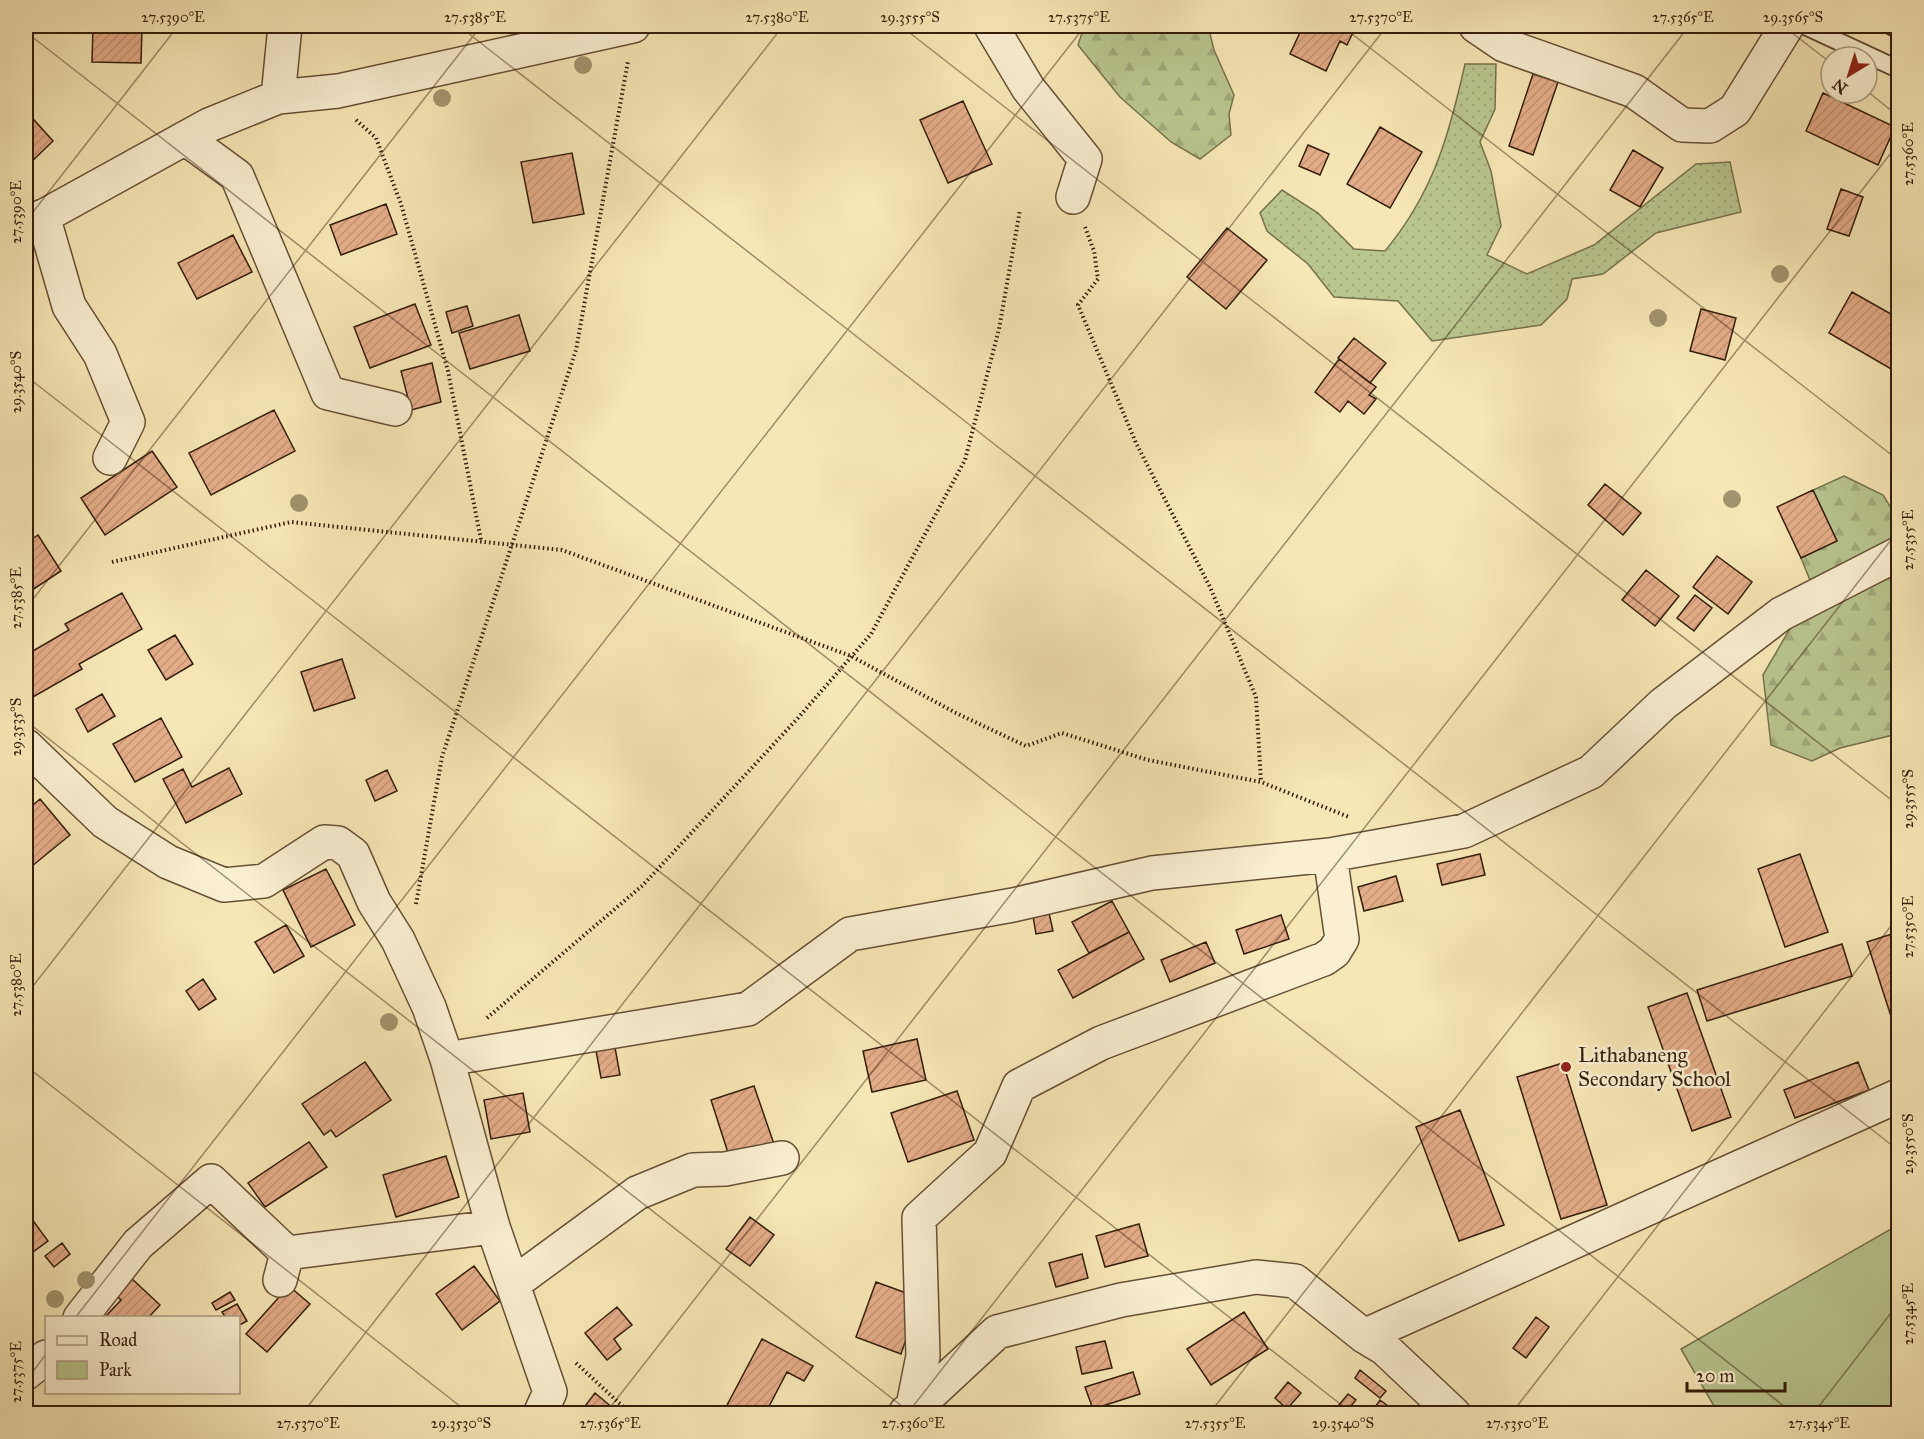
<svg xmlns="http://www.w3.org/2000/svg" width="1924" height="1439" font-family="'IM FELL Great Primer',serif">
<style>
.grass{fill:url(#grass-dots);stroke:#77724e;stroke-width:1.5}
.forest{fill:url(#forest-firs);stroke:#77724e;stroke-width:1.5}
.park{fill:#b9c690;stroke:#77724e;stroke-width:1.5}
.building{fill:url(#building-hatch);stroke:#351d0b;stroke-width:1.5}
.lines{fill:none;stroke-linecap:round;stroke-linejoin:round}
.lane-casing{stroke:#665036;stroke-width:20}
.street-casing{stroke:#665036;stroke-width:36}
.path{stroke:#351d0b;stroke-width:4;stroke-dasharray:1.5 3;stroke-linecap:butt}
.lane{stroke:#faefd0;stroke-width:16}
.street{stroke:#faefd0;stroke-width:33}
.tree{fill:#a2946e}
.ticks{fill:none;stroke:#351d0b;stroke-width:1.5;stroke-opacity:0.45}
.poi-dot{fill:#8f2418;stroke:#faefd0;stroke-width:2}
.labels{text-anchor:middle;stroke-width:5;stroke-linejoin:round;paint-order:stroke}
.poi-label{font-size:21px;fill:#351d0b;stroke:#faefd0;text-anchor:start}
.neatline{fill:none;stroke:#351d0b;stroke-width:2}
.ticks-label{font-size:15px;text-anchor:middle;fill:#351d0b}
</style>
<defs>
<pattern id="grass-dots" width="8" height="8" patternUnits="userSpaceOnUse" patternTransform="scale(1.5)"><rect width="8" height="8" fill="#b9c690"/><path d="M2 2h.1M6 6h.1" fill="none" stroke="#a0aa7b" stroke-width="1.8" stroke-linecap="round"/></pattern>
<pattern id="forest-firs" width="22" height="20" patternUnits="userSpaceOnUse" patternTransform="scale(1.5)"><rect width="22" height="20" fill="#b9c690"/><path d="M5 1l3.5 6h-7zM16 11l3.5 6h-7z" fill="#a0aa7b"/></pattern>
<pattern id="building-hatch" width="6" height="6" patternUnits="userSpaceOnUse" patternTransform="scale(1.5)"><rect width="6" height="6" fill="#e4ad89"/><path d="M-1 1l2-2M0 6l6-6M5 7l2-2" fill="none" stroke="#c49475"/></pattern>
</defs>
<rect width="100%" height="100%" fill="#f7e7b6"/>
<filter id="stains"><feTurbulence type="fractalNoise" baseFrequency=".00333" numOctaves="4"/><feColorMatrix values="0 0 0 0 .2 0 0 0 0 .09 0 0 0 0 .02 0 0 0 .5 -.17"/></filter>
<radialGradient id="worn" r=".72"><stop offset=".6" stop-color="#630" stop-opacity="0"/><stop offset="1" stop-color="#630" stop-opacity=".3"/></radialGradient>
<!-- grass -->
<path class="grass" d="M1465 64H1496L1495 109 1480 142 1491 171 1501 226 1487 255 1527 274 1594 245 1696 164 1730 162 1741 212 1656 233 1603 274 1572 279 1567 299 1541 325 1432 341 1398 301 1334 297 1308 264 1267 231 1260 213 1282 190 1318 213 1354 249 1385 251C1433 193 1449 136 1465 64Z"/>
<!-- forest -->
<path class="forest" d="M1128 26H1208L1214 50 1234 95 1229 114 1231 135 1200 159 1171 142 1120 97 1078 45 1083 30 1125 28Z
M1844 476 1883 495 1898 519V723L1893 735 1840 748 1812 761 1771 745 1763 675 1788 632 1816 595 1801 558 1837 541 1813 490Z"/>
<!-- park -->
<path class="park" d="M1898 1225V1413H1718L1681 1349Z"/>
<!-- building -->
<path class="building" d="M93 26H142L141 63 92 62Z
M1303 26H1356L1347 45 1340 41 1326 71 1290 54Z
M1873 26H1898V40Z
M1533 74 1558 82 1533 155 1509 146Z
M1823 93 1895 127 1878 165 1806 131Z
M963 101 992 164 948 183 920 120Z
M26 111 53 141 26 167Z
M1380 127 1422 152 1390 208 1347 184Z
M1308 145 1329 154 1320 175 1299 166Z
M1633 150 1663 168 1640 207 1610 190Z
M572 153 584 214 533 223 521 162Z
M1841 189 1863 197 1849 236 1827 229Z
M386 204 397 234 341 255 330 225Z
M1227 228 1267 260 1226 309 1187 277Z
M233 235 252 272 197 299 178 263Z
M1852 292 1898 318V373L1829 333Z
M415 304 431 345 370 368 354 327Z
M467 306 473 326 452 333 446 312Z
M1701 309 1736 318 1725 360 1690 351Z
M519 315 530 351 470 369 459 333Z
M1354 338 1386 363 1370 383 1338 358Z
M1339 359 1376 387 1369 395 1376 399 1364 414 1348 401 1340 412 1315 392Z
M432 363 441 402 411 410 401 371Z
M274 410 295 451 211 495 189 453Z
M152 451 177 487 105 535 81 498Z
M1605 484 1641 513 1623 535 1588 505Z
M1813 490 1837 541 1801 558 1777 507Z
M38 535 61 571 26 594V543Z
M1717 556 1752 582 1728 614 1693 587Z
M1646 570 1679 596 1655 626 1622 600Z
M122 593 142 629 79 664 82 669 26 701V655L69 630 65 624Z
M1695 595 1712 608 1694 631 1677 618Z
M175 635 193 664 166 680 148 650Z
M342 659 355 698 314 711 301 672Z
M102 694 115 716 88 732 76 709Z
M161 718 182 757 135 782 113 744Z
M229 768 242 794 186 823 163 779 183 769 192 787Z
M387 770 397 791 375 801 366 780Z
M40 799 70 835 26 871V811Z
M1480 854 1485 875 1442 885 1437 864Z
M1800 854 1828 932 1785 947 1758 869Z
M326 869 355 925 311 947 283 890Z
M1396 876 1403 901 1364 911 1358 887Z
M1112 901 1129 932 1089 953 1072 922Z
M1049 913 1053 931 1036 934 1033 916Z
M1281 915 1289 939 1244 954 1236 930Z
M286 925 304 956 274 973 255 942Z
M1129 932 1144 959 1073 998 1058 970Z
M1898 932V1038L1867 942Z
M1206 942 1215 963 1170 982 1161 960Z
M1842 944 1852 976 1707 1021 1697 990Z
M203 979 216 999 199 1010 186 991Z
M1687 993 1731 1117 1692 1131 1648 1007Z
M917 1039 926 1080 872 1092 863 1051Z
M614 1042 620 1075 601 1078 595 1045Z
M365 1062 391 1100 336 1137 331 1130 324 1135 302 1104Z
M1858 1062 1869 1090 1795 1118 1784 1090Z
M1563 1063 1607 1205 1561 1219 1517 1077Z
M754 1086 774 1144 730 1159 711 1100Z
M957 1091 974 1140 908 1162 891 1113Z
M523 1093 530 1132 491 1139 484 1100Z
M1460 1110 1504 1225 1459 1241 1416 1127Z
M309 1142 327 1167 265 1207 248 1183Z
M446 1156 459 1197 396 1217 383 1175Z
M26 1211 48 1241 26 1257Z
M750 1217 774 1235 750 1266 726 1249Z
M1139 1224 1148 1256 1105 1267 1096 1236Z
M62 1243 70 1254 54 1267 45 1256Z
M1082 1254 1088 1278 1056 1287 1049 1263Z
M474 1266 500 1301 462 1330 436 1294Z
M130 1277 160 1305 148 1318 105 1317 121 1300 115 1294Z
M876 1282 920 1298 901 1354 856 1337Z
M289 1286 310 1304 267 1352 246 1334Z
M230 1292 235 1300 216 1310 212 1303Z
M237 1304 247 1321 238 1326V1318H226L222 1312Z
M617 1307 632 1325 614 1339 621 1349 607 1360 585 1333Z
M1244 1312 1268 1349 1211 1385 1187 1349Z
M1536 1317 1549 1327 1526 1358 1513 1348Z
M762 1339 813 1366 804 1381 787 1372 765 1414H734L725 1409Z
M1105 1341 1112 1368 1082 1374 1076 1347Z
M1360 1370 1386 1391 1380 1398 1355 1378Z
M1133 1372 1140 1394 1093 1409 1085 1387Z
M1288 1382 1301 1393 1287 1409 1275 1398Z
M595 1393 620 1414H579Z
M1348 1394 1356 1400 1346 1412 1338 1406Z
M1380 1400 1399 1414H1377L1373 1410Z"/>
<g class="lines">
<!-- lane casing -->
<g class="lane-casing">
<path id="lane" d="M1805 26 1898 69"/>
</g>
<!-- street casing -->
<g class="street-casing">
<path id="street" d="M991 26 1028 88 1085 159 1073 197
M1476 26 1504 45 1634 91 1682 125 1710 126 1735 110 1787 26
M278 97 285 26
M185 138 237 176 328 393 395 409
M43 216 69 306 100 354 128 422 110 458
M26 226 209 125 278 97 338 91 633 26
M26 746 105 822 168 862 224 885 264 881 324 842 338 843 353 854 374 902 398 940 429 1007 447 1059 493 1227 550 1392 540 1414
M447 1059 748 1009 850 934 1013 905 1152 873 1330 855 1464 831 1591 772 1663 704 1781 614 1898 554
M280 1280 287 1253 493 1227
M513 1284 637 1193 693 1170 725 1169 782 1158
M80 1318 138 1244 211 1181 287 1253
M1364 1336 1898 1096
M26 1373 46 1357
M912 1411 923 1356 919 1218 990 1153 1019 1086 1101 1043 1324 959 1334 952 1342 939 1330 855
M906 1412 912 1411 997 1332 1121 1300 1256 1277 1295 1281 1364 1336 1384 1348 1454 1414"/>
</g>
<!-- path -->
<path class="path" d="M356 120 376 138 401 204 448 371 481 540
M1085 227 1094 251 1098 279 1078 305 1136 443 1210 587 1256 697 1261 782
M112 562 291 522 562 550 851 656 956 713 1026 746 1062 733 1148 760 1261 782 1349 817
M416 904 442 757 576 350 628 61
M487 1018 643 885 798 718 871 634 965 460 999 329 1020 210
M576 1363 631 1414"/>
<!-- lane -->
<use href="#lane" class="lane"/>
<!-- street -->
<use href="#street" class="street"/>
</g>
<!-- trees -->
<g class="tree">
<circle cx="583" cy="65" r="9"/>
<circle cx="442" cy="98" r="9"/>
<circle cx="1780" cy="274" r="9"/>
<circle cx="1658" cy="318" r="9"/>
<circle cx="1732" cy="499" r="9"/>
<circle cx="299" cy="503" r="9"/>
<circle cx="389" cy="1022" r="9"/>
<circle cx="86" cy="1280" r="9"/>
<circle cx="55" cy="1299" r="9"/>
</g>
<!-- ticks -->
<path class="ticks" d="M459 26 1898 1150M901 26 1898 805M1342 26 1898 460M1783 26 1831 63M26 32 1794 1414M1867 91 1898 116M26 221 178 26M26 376 1353 1414M26 608 481 26M26 721 912 1414M26 995 783 26M26 1066 470 1414M75 1318 1085 26M26 1381 46 1354M26 1411 29 1414M302 1414 1387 26M605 1414 1689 26M907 1414 1898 144M1209 1414 1898 531M1511 1414 1898 917M1813 1414 1898 1304"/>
<!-- markers -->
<circle class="poi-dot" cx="1566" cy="1067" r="6"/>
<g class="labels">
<!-- poi labels -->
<g class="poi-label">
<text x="1578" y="1062">Lithabaneng<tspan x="1578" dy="24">Secondary School</tspan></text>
</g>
</g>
<!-- margin -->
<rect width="1924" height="1439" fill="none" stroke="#f7e7b6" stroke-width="66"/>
<!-- legend -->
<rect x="45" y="1316" width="195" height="78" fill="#faefd0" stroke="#ab9b81" stroke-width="1.5"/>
<rect x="57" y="1336" width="30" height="9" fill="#faefd0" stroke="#ab9b81" stroke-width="1.5"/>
<text x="99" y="1346" font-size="18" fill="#351d0b">Road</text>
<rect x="57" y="1361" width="30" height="18" fill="#b9c690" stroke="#ab9b81" stroke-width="1.5"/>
<text x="99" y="1376" font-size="18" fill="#351d0b">Park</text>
<!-- north arrow -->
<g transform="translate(1849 75) rotate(218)"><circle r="28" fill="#faefd0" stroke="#ab9b81" stroke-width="1.5"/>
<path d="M0-4.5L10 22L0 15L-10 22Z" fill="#8f2418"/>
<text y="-9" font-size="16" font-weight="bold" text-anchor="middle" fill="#351d0b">N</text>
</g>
<!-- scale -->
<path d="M1687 1382v9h98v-9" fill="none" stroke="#351d0b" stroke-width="3"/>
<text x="1696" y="1382" font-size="18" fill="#351d0b" stroke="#faefd0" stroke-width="4.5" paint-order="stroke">20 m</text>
<rect x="33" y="33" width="1858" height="1373" class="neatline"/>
<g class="ticks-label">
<text x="173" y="22">27.5390°E</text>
<text x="475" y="22">27.5385°E</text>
<text x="777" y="22">27.5380°E</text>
<text x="910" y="22">29.3555°S</text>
<text x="1079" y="22">27.5375°E</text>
<text x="1381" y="22">27.5370°E</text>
<text x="1683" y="22">27.5365°E</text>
<text x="1793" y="22">29.3565°S</text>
<text transform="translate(1908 154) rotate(-90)" y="5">27.5360°E</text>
<text transform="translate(16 212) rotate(-90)" y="5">27.5390°E</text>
<text transform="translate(16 382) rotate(-90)" y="5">29.3540°S</text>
<text transform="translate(1908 540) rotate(-90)" y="5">27.5355°E</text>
<text transform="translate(16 598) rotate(-90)" y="5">27.5385°E</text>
<text transform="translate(16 727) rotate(-90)" y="5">29.3535°S</text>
<text transform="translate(1908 799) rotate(-90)" y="5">29.3555°S</text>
<text transform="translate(1908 927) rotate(-90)" y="5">27.5350°E</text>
<text transform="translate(16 985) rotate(-90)" y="5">27.5380°E</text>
<text transform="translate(1908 1144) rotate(-90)" y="5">29.3550°S</text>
<text transform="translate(1908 1314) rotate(-90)" y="5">27.5345°E</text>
<text transform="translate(16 1372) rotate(-90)" y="5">27.5375°E</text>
<text x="308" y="1428">27.5370°E</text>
<text x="461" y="1428">29.3530°S</text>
<text x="610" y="1428">27.5365°E</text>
<text x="913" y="1428">27.5360°E</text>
<text x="1215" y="1428">27.5355°E</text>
<text x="1343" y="1428">29.3540°S</text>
<text x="1517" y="1428">27.5350°E</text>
<text x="1819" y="1428">27.5345°E</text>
</g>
<rect width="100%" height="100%" filter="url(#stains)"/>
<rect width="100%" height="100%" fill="url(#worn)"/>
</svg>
